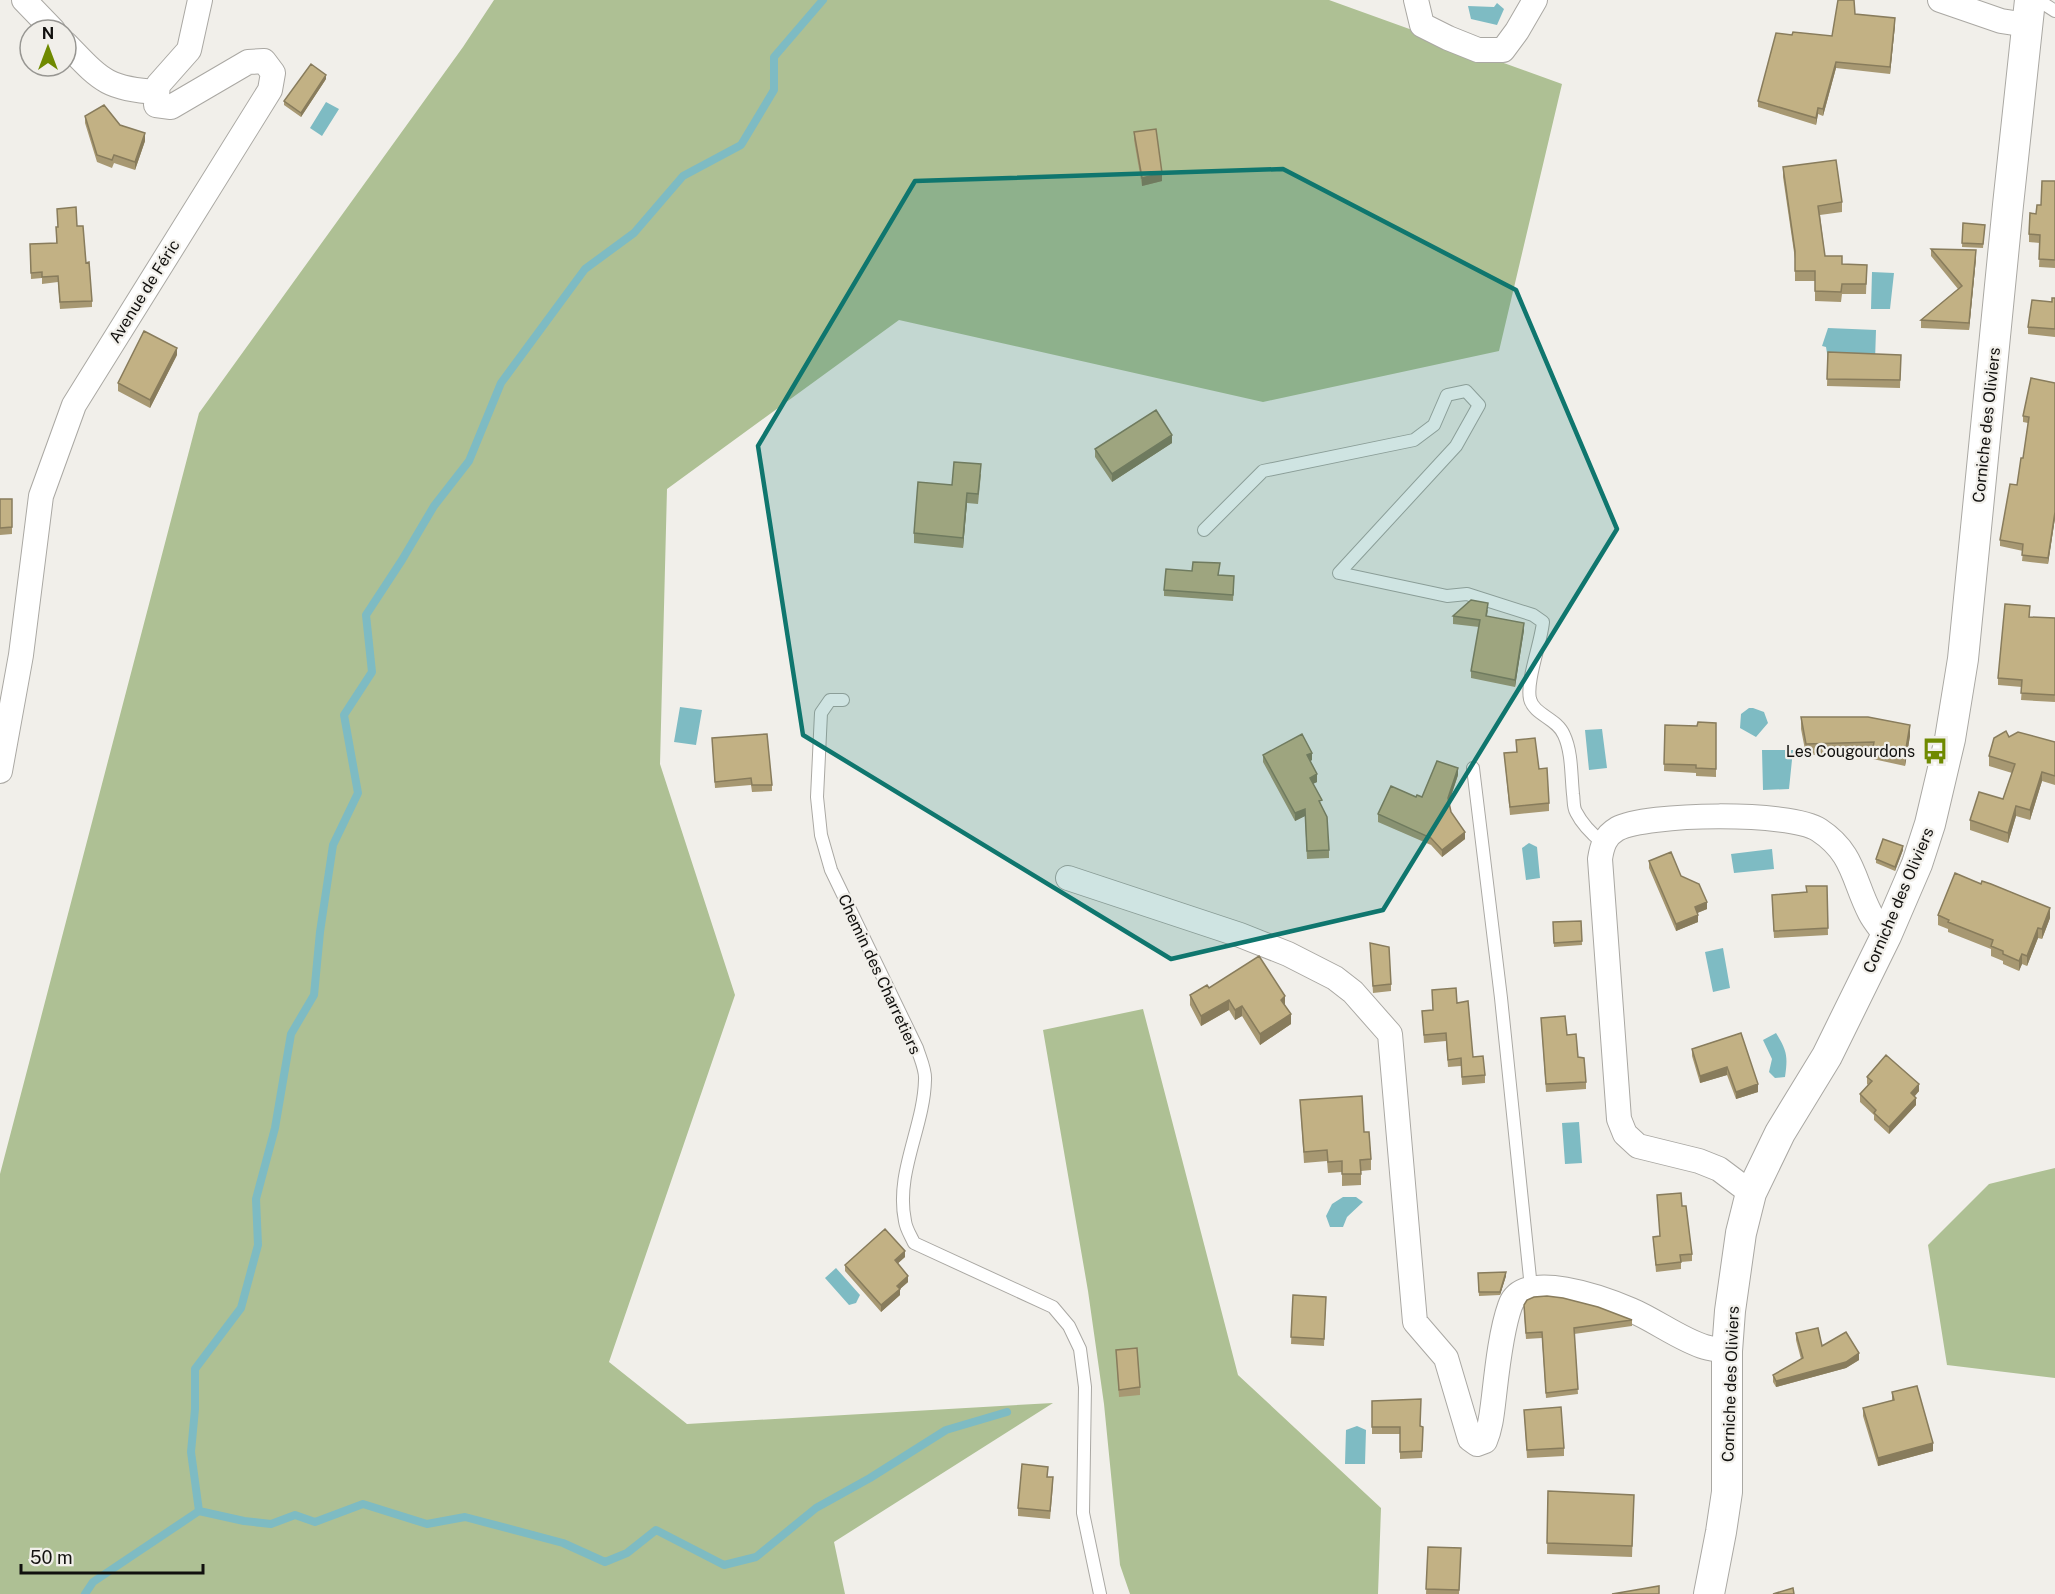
<svg xmlns="http://www.w3.org/2000/svg" width="2055" height="1594" font-family="'Public Sans',sans-serif">
<style>
.forest{fill:#aec094}
.water{fill:#7ebbc3}
.lines{fill:none;stroke-linecap:round;stroke-linejoin:round}
.stream{stroke:#7ebbc3;stroke-width:8}
.service-casing{stroke:#aaa8a3;stroke-width:14}
.minor-casing{stroke:#aaa8a3;stroke-width:26}
.tertiary-casing{stroke:#aaa8a3;stroke-width:32}
.service{stroke:#fff;stroke-width:12}
.minor{stroke:#fff;stroke-width:24}
.tertiary{stroke:#fff;stroke-width:30}
.wall{fill:#a79872}
.shaded-wall{fill:#887c5c}
.building{fill:#c2b184;stroke:#887c5c;stroke-width:1.5}
.marked{fill:#0f766e;fill-opacity:0.2;stroke:#0f766e;stroke-width:4.5;stroke-linejoin:round}
.labels{text-anchor:middle;stroke-width:4.5;stroke-linejoin:round;paint-order:stroke}
.street-label{font-size:16px;fill:#11100e;stroke:#f1efea}
.poi-label{font-size:16px;fill:#11100e;stroke:#f1efea;text-anchor:end}
</style>
<rect width="100%" height="100%" fill="#f1efea"/>
<!-- forest -->
<path class="forest" d="M494 0H1329L1562 84 1499 351 1263 402 899 320 667 489 660 764 735 995 609 1362 687 1424 1053 1403 834 1542 845 1594H0V1174L199 413 463 47Z
M1143 1009 1238 1375 1381 1508 1378 1594H1130L1120 1565 1104 1404 1088 1291 1043 1030Z
M2055 1168V1378L1947 1365 1928 1245 1989 1184Z"/>
<!-- water -->
<path class="water" d="M1497 3 1504 9 1497 25 1471 19 1468 6 1494 7Z
M326 102 339 109 322 136 310 128Z
M1872 272 1894 273 1890 309H1871Z
M1828 328 1876 330 1875 361 1828 359 1826 347 1822 346Z
M680 707 702 710 696 745 674 742Z
M1749 708H1753L1764 712 1768 723 1756 737 1740 728 1741 714Z
M1602 729 1607 768 1589 770 1585 730Z
M1762 750H1793L1789 789 1763 790Z
M1529 843 1537 847 1540 878 1526 880 1522 848Z
M1772 849 1774 869 1734 873 1731 854Z
M1723 948 1730 988 1713 992 1705 952Z
M1776 1033C1787 1051 1788 1056 1785 1077L1775 1078 1769 1072 1772 1059 1763 1040Z
M1579 1122 1582 1163 1565 1164 1562 1123Z
M1343 1197H1356L1363 1202 1347 1217 1343 1227H1330L1326 1216 1332 1204Z
M836 1268 860 1295 856 1303 849 1305 825 1278Z
M1357 1426 1366 1430 1365 1464H1345L1346 1430Z"/>
<g class="lines">
<!-- stream -->
<path class="stream" d="M199 1511 244 1521 271 1524 295 1515 315 1522 363 1504 427 1524 465 1517 563 1543 605 1562 627 1553 656 1530 724 1565 756 1557 816 1508 870 1478 946 1430 1007 1412
M85 1594 93 1582 199 1511 191 1452 195 1409V1369L241 1308 258 1245 256 1199 275 1128 291 1034 314 995 320 932 333 845 358 793 344 715 372 672 366 615 402 560 434 506 469 461 501 383 585 269 634 233 683 176 741 145 774 90V57L823 0"/>
<!-- service casing -->
<g class="service-casing">
<path id="service" d="M2038 0 2055 11
M1204 530 1263 471 1414 440 1434 425 1447 395 1466 391 1479 405 1456 446 1339 573 1447 596 1467 594 1533 615 1543 622C1541 643 1526 681 1530 699 1534 715 1557 718 1564 735 1572 752 1571 775 1573 794 1574 800 1573 807 1576 812 1582 824 1593 835 1603 843
M843 700H830L821 713 817 797 821 835 831 870 917 1048C920 1058 926 1070 925 1080 924 1127 895 1173 905 1221 906 1229 911 1236 914 1243L1053 1307 1069 1326 1080 1349 1085 1387 1083 1513 1100 1594
M1473 768 1501 998 1531 1288"/>
</g>
<!-- minor casing -->
<g class="minor-casing">
<path id="minor" d="M24 0 53 30
M1416 0 1422 25 1448 38 1478 50H1503L1517 31 1535 0
M1940 0 2001 21 2027 25
M66 44C100 79 106 89 157 92
M0 771 21 655 41 496 74 405 270 90 273 73 264 61 248 62 171 107 156 105 158 85 189 50 200 0
M1068 878 1240 935 1288 954 1335 978 1353 992 1390 1034 1415 1322 1446 1358 1470 1439 1477 1444 1485 1441C1491 1427 1492 1412 1494 1396 1497 1370 1501 1331 1510 1306 1523 1268 1605 1299 1631 1310 1655 1320 1681 1340 1705 1347 1712 1349 1720 1350 1727 1351
M1751 1193 1719 1169 1699 1161 1638 1146 1625 1134 1619 1119 1600 859C1602 846 1605 836 1617 829 1646 813 1791 811 1819 830 1854 853 1853 880 1870 913 1874 921 1881 929 1886 936"/>
</g>
<!-- tertiary casing -->
<g class="tertiary-casing">
<path id="tertiary" d="M1709 1594 1721 1532 1727 1492V1351L1730 1311 1741 1233 1751 1193 1780 1133 1827 1056 1886 936 1917 864 1930 824 1950 739 1963 659 2008 205 2030 0"/>
</g>
<!-- service -->
<use href="#service" class="service"/>
<!-- minor -->
<use href="#minor" class="minor"/>
<!-- tertiary -->
<use href="#tertiary" class="tertiary"/>
</g>
<!-- wall -->
<path class="wall" d="M1855 14 1895 25 1890 74 1836 68 1823 116 1818 114 1816 125 1758 107V101L1792 35 1832 36Z
M326 79 301 117 284 105V101Z
M85 116 145 141 135 170 114 163 112 168 97 162 85 123Z
M1134 132 1162 181 1142 186 1134 140Z
M1783 167 1842 202V212L1820 215 1825 256 1842 264 1867 265 1866 294H1842L1841 302 1815 301V281H1795V259L1783 177Z
M2055 181V268L2039 267 2040 243 2029 242V234L2036 214Z
M57 209 77 226 86 263 92 301V307L60 309 58 282 42 284V278L31 279 30 244 56 243V227H58Z
M1963 223 1985 225 1983 248 1962 247Z
M1931 249 1976 258 1969 330 1921 328V320L1958 289 1931 256Z
M2055 298V337L2028 334V327Z
M1828 352 1901 355 1900 388 1827 386Z
M177 355 150 408 118 391V383Z
M2055 383V518L2048 564 2022 561 2023 551 2000 546V540L2017 485 2023 458 2028 423 2023 422V416Z
M1172 443 1112 482 1095 457V449Z
M981 474 978 504 967 503 963 548 914 543V533L952 485Z
M0 499H12V534L0 535Z
M1219 575 1234 583 1233 601 1164 596V590Z
M1488 610 1487 616 1524 630 1515 687 1471 678V671L1479 627 1453 624V616Z
M2030 617 2055 618V702L2021 700 2022 687 1998 685V678Z
M1801 717 1910 736 1905 766 1873 759V753L1806 755 1801 729Z
M1716 723V777L1696 776V773L1664 771 1665 725 1697 726Z
M2009 737 2055 742V785L2042 781 2030 820 2016 816 2008 843 1970 830V820L2003 799 2012 773 1989 766V756Z
M712 738 772 785V791L752 792 751 785 715 788Z
M1516 740 1539 769 1549 803V811L1510 815 1504 753 1516 752Z
M1263 755 1312 760 1310 761 1317 782 1313 784 1322 807 1329 850V858L1307 859 1305 816 1295 821 1263 762Z
M1458 775 1449 802 1451 812 1465 839 1442 857 1431 845 1378 822V814L1416 797H1422Z
M1903 850 1895 871 1876 863V859Z
M1649 861 1681 876 1707 909 1697 913 1698 922 1676 931 1649 868Z
M1806 886H1827L1828 935 1774 938 1772 902 1806 892Z
M1938 915 2050 918 2042 939 2038 938 2027 966 2022 964 2019 971 2003 964V961L1991 956V949L1948 932V929L1938 925Z
M1581 921 1582 945 1554 947 1553 922Z
M1370 943 1391 984V991L1373 993Z
M1209 988 1285 1005 1291 1024 1260 1045 1242 1016 1235 1020 1229 1010 1201 1026 1190 1005V995Z
M1432 990 1457 1003 1473 1057 1485 1075V1083L1462 1085 1461 1066 1448 1067 1446 1041 1424 1043 1422 1011 1433 1010Z
M1541 1018 1567 1035 1578 1057 1586 1082V1089L1546 1092Z
M1741 1033 1758 1092 1736 1099 1727 1075 1700 1083 1692 1056V1049Z
M1867 1077 1919 1091 1915 1096 1916 1105 1889 1134 1874 1120V1115L1860 1102V1094L1868 1085 1867 1084Z
M1300 1100 1364 1132 1371 1159V1170L1361 1171V1185L1342 1186V1172L1328 1173 1327 1161 1304 1163Z
M1657 1195 1682 1206 1692 1254V1261L1681 1262V1269L1656 1272 1653 1237 1660 1236Z
M905 1257 898 1263 908 1282 900 1289V1295L881 1312 845 1271V1265Z
M1478 1273 1506 1276 1500 1295 1479 1296Z
M1293 1295 1326 1297 1324 1346 1291 1344Z
M1524 1311 1632 1320V1326L1574 1334 1578 1394 1546 1398 1542 1338 1526 1339Z
M1796 1333 1822 1346 1859 1360 1846 1368 1776 1387 1773 1382V1375L1801 1359 1796 1340Z
M1116 1350 1140 1387V1395L1119 1397Z
M1892 1392 1933 1451 1878 1466 1863 1416V1408L1892 1401Z
M1372 1401 1420 1426 1423 1427 1422 1458 1400 1459V1434H1372Z
M1524 1410 1564 1448V1456L1527 1458Z
M1047 1477 1053 1485 1050 1519 1018 1516V1508Z
M1548 1491 1634 1495 1632 1557 1547 1554Z
M1428 1547 1461 1548 1459 1594H1426Z"/>
<!-- shaded-wall -->
<path class="shaded-wall" d="M1895 18V25L1890 74V67Z
M1836 62V68L1823 116V109Z
M326 75V79L301 117V113Z
M1818 108V114L1816 125V118Z
M145 133V141L135 170V162Z
M1162 173V181L1142 186V178Z
M1976 250V258L1969 330V323Z
M177 348V355L150 408V400Z
M1172 435V443L1112 482V474Z
M967 493V503L963 548V538Z
M2055 512V518L2048 564V558Z
M1524 623V630L1515 687V680Z
M1910 725V736L1905 766V754Z
M1312 753V760L1307 763V755Z
M1458 768V775L1448 805V798Z
M2042 772V781L2030 820V810Z
M1317 774V782L1310 785V778Z
M2016 806V816L2008 843V833Z
M1305 809V816L1295 821V813Z
M1465 832V839L1442 857V850Z
M1903 846V850L1895 871V867Z
M1707 902V909L1695 914V907Z
M2050 908V918L2042 939V929Z
M1698 915V922L1676 931V924Z
M2038 928V938L2027 966V956Z
M2022 954V964L2019 971V961Z
M1285 996V1007L1281 1000Z
M1229 1000V1010L1201 1026V1016Z
M1242 1006V1016L1235 1020V1010Z
M1291 1014V1024L1260 1045V1034Z
M1727 1067V1075L1700 1083V1076Z
M1758 1084V1092L1736 1099V1092Z
M1919 1084V1091L1911 1100V1093Z
M1916 1098V1105L1889 1134V1127Z
M905 1251V1257L895 1266V1260Z
M1506 1272V1276L1500 1295V1292Z
M908 1276V1282L900 1289V1295L881 1312V1305L897 1286Z
M1859 1353V1360L1846 1368 1776 1387V1381Z
M1933 1443V1451L1878 1466V1458Z"/>
<!-- building -->
<path class="building" d="M1838 0H1854L1855 14 1895 18 1890 67 1836 62 1823 109 1818 108 1816 118 1758 101 1776 33 1792 35 1793 32 1832 36Z
M311 64 326 75 301 113 284 101Z
M104 105 120 125 145 133 135 162 114 155 112 160 97 155 85 116Z
M1156 129 1162 173 1142 178 1134 132Z
M1836 160 1842 202 1818 206 1825 256H1842V264L1867 265 1866 284H1842L1841 292 1815 291V271H1795V251L1783 167Z
M2042 181H2055V260L2039 259 2040 235 2029 234 2030 213 2036 214 2037 205H2041Z
M76 207 77 226H83L86 263 89 262 92 301 60 302 58 276 42 277V272L31 273 30 244 57 243 56 227H58L57 209Z
M1963 223 1985 225 1983 244 1962 243Z
M1931 249 1976 250 1969 323 1921 320 1962 286Z
M2052 298H2055V329L2028 327 2032 300 2052 302Z
M144 331 177 348 150 400 118 383Z
M1828 352 1901 355 1900 380 1827 379Z
M2031 378 2055 383V512L2048 558 2022 555 2023 544 2000 540 2010 484 2017 485 2021 458H2023L2029 417 2023 416Z
M1156 410 1172 435 1112 474 1095 449Z
M954 462 981 464 978 494 967 493 963 538 914 533 918 482 952 485Z
M0 499H12V527L0 528Z
M1193 562 1220 563 1218 575 1234 576 1233 595 1164 590 1166 569 1192 571Z
M1471 600 1488 603 1486 616 1524 623 1515 680 1471 671 1480 620 1453 616Z
M2005 604 2030 606 2029 617 2055 618V695L2021 693 2022 680 1998 678Z
M1801 717H1868L1910 725 1905 754 1873 748 1874 742 1806 744Z
M1698 722 1716 723V769L1696 768V765L1664 764 1665 725 1697 726Z
M2006 731 2009 737 2018 732 2055 742V776L2042 772 2030 810 2016 806 2008 833 1970 820 1979 792 2003 799 2015 764 1989 756 1994 738Z
M767 734 772 785H752L751 778 715 782 712 738Z
M1302 734 1312 753 1307 755 1317 774 1310 778 1322 800 1319 801 1327 817 1329 850 1307 851 1305 809 1295 813 1263 755Z
M1535 738 1539 769 1547 768 1549 803 1510 807 1504 753 1517 752 1516 740Z
M1437 761 1458 768 1448 798 1451 812 1465 832 1442 850 1431 838 1378 814 1391 786 1416 797 1417 795 1422 797Z
M1883 839 1903 846 1895 867 1876 859Z
M1671 852 1681 876 1699 884 1707 902 1695 907 1698 915 1676 924 1649 861Z
M1955 873 1981 884 1982 881 1991 884 2050 908 2042 929 2038 928 2027 956 2022 954 2019 961 2003 954V951L1991 946 1993 940 1948 922 1949 920 1938 915Z
M1806 886H1827L1828 928 1774 931 1772 895 1807 892Z
M1581 921 1582 941 1554 943 1553 922Z
M1370 943 1389 947 1391 984 1373 986Z
M1259 956 1285 996 1281 1000 1291 1014 1260 1034 1242 1006 1235 1010 1229 1000 1201 1016 1190 995 1207 985 1209 988Z
M1456 988 1457 1003 1468 1001 1473 1057 1483 1056 1485 1075 1462 1077 1461 1058 1448 1060 1446 1033 1424 1035 1422 1011 1433 1010 1432 990Z
M1565 1016 1567 1035 1576 1034 1578 1057 1584 1058 1586 1082 1546 1084 1541 1018Z
M1741 1033 1758 1084 1736 1092 1727 1067 1700 1076 1692 1049Z
M1886 1055 1919 1084 1911 1093 1916 1098 1889 1127 1874 1113 1876 1110 1860 1094 1872 1081 1867 1077Z
M1362 1096 1364 1132H1369L1371 1159 1360 1160 1361 1174H1342V1161L1328 1162 1327 1150 1304 1152 1300 1100Z
M1681 1193 1682 1206H1686L1692 1254 1680 1255 1681 1262 1656 1265 1653 1237 1660 1236 1657 1195Z
M885 1229 905 1251 895 1260 908 1276 897 1286 900 1289 881 1305 845 1265Z
M1506 1272 1500 1292H1479L1478 1273Z
M1293 1295 1326 1297 1324 1339 1291 1337Z
M1547 1296 1563 1298 1598 1307 1632 1320 1574 1328 1578 1389 1546 1393 1542 1332 1526 1333 1524 1305 1527 1300 1534 1297Z
M1818 1328 1822 1346 1846 1332 1859 1353 1846 1362 1776 1381 1773 1375 1803 1358 1796 1333Z
M1137 1348 1140 1387 1119 1390 1116 1350Z
M1917 1386 1933 1443 1878 1458 1863 1408 1894 1400 1892 1392Z
M1421 1399 1420 1426 1423 1427 1422 1451 1400 1452V1427H1372V1401Z
M1561 1407 1564 1448 1527 1450 1524 1410Z
M1022 1464 1048 1467 1047 1477H1053L1050 1511 1018 1508Z
M1548 1491 1634 1495 1632 1546 1547 1543Z
M1428 1547 1461 1548 1459 1590 1426 1589Z
M1659 1586V1594H1612Z
M1793 1588 1794 1594H1773Z"/>
<!-- marked area -->
<path class="marked" d="M1283 169 1516 290 1617 529 1383 910 1171 959 803 735 758 446 915 181Z"/>
<!-- icons -->
<defs>
<g id="bus-bare" transform="scale(2.07)"><path d="M-5-6H5V4H4V6H2V4H-2V6H-4V4H-5ZM-3.5-4V0h7V-4ZM-3.5 1.2v1.5H-2V1.2ZM2 1.2v1.5H3.5V1.2Z" fill="#6f8a00" stroke="#f1efea" stroke-width="2.5" paint-order="stroke"/></g>
</defs>
<g fill-rule="evenodd">
<use href="#bus-bare" x="1935" y="751"/>
</g>
<g class="labels">
<!-- street labels -->
<g class="street-label">
<text transform="translate(144 291) rotate(-58)" y="6">Avenue de Féric</text>
<text transform="translate(1986 425) rotate(-84)" y="6">Corniche des Oliviers</text>
<text transform="translate(1898 900) rotate(-67)" y="6">Corniche des Oliviers</text>
<text transform="translate(880 974) rotate(65)" y="6">Chemin des Charretiers</text>
<text transform="translate(1730 1384) rotate(-88)" y="6">Corniche des Oliviers</text>
</g>
<!-- poi labels -->
<g class="poi-label">
<text x="1915" y="757">Les Cougourdons</text>
</g>
</g>
<!-- north arrow -->
<g transform="translate(48 48)"><circle r="28" fill="#f1efea" stroke="#979692" stroke-width="1.5"/>
<path d="M0-4.5L10 22L0 15L-10 22Z" fill="#6f8a00"/>
<text y="-9" font-size="16" font-weight="bold" text-anchor="middle" fill="#11100e">N</text>
</g>
<!-- scale -->
<path d="M21 1564v9h182v-9" fill="none" stroke="#11100e" stroke-width="3"/>
<text x="30" y="1564" font-size="18" fill="#11100e" stroke="#f1efea" stroke-width="4.5" paint-order="stroke">50 m</text>
</svg>
